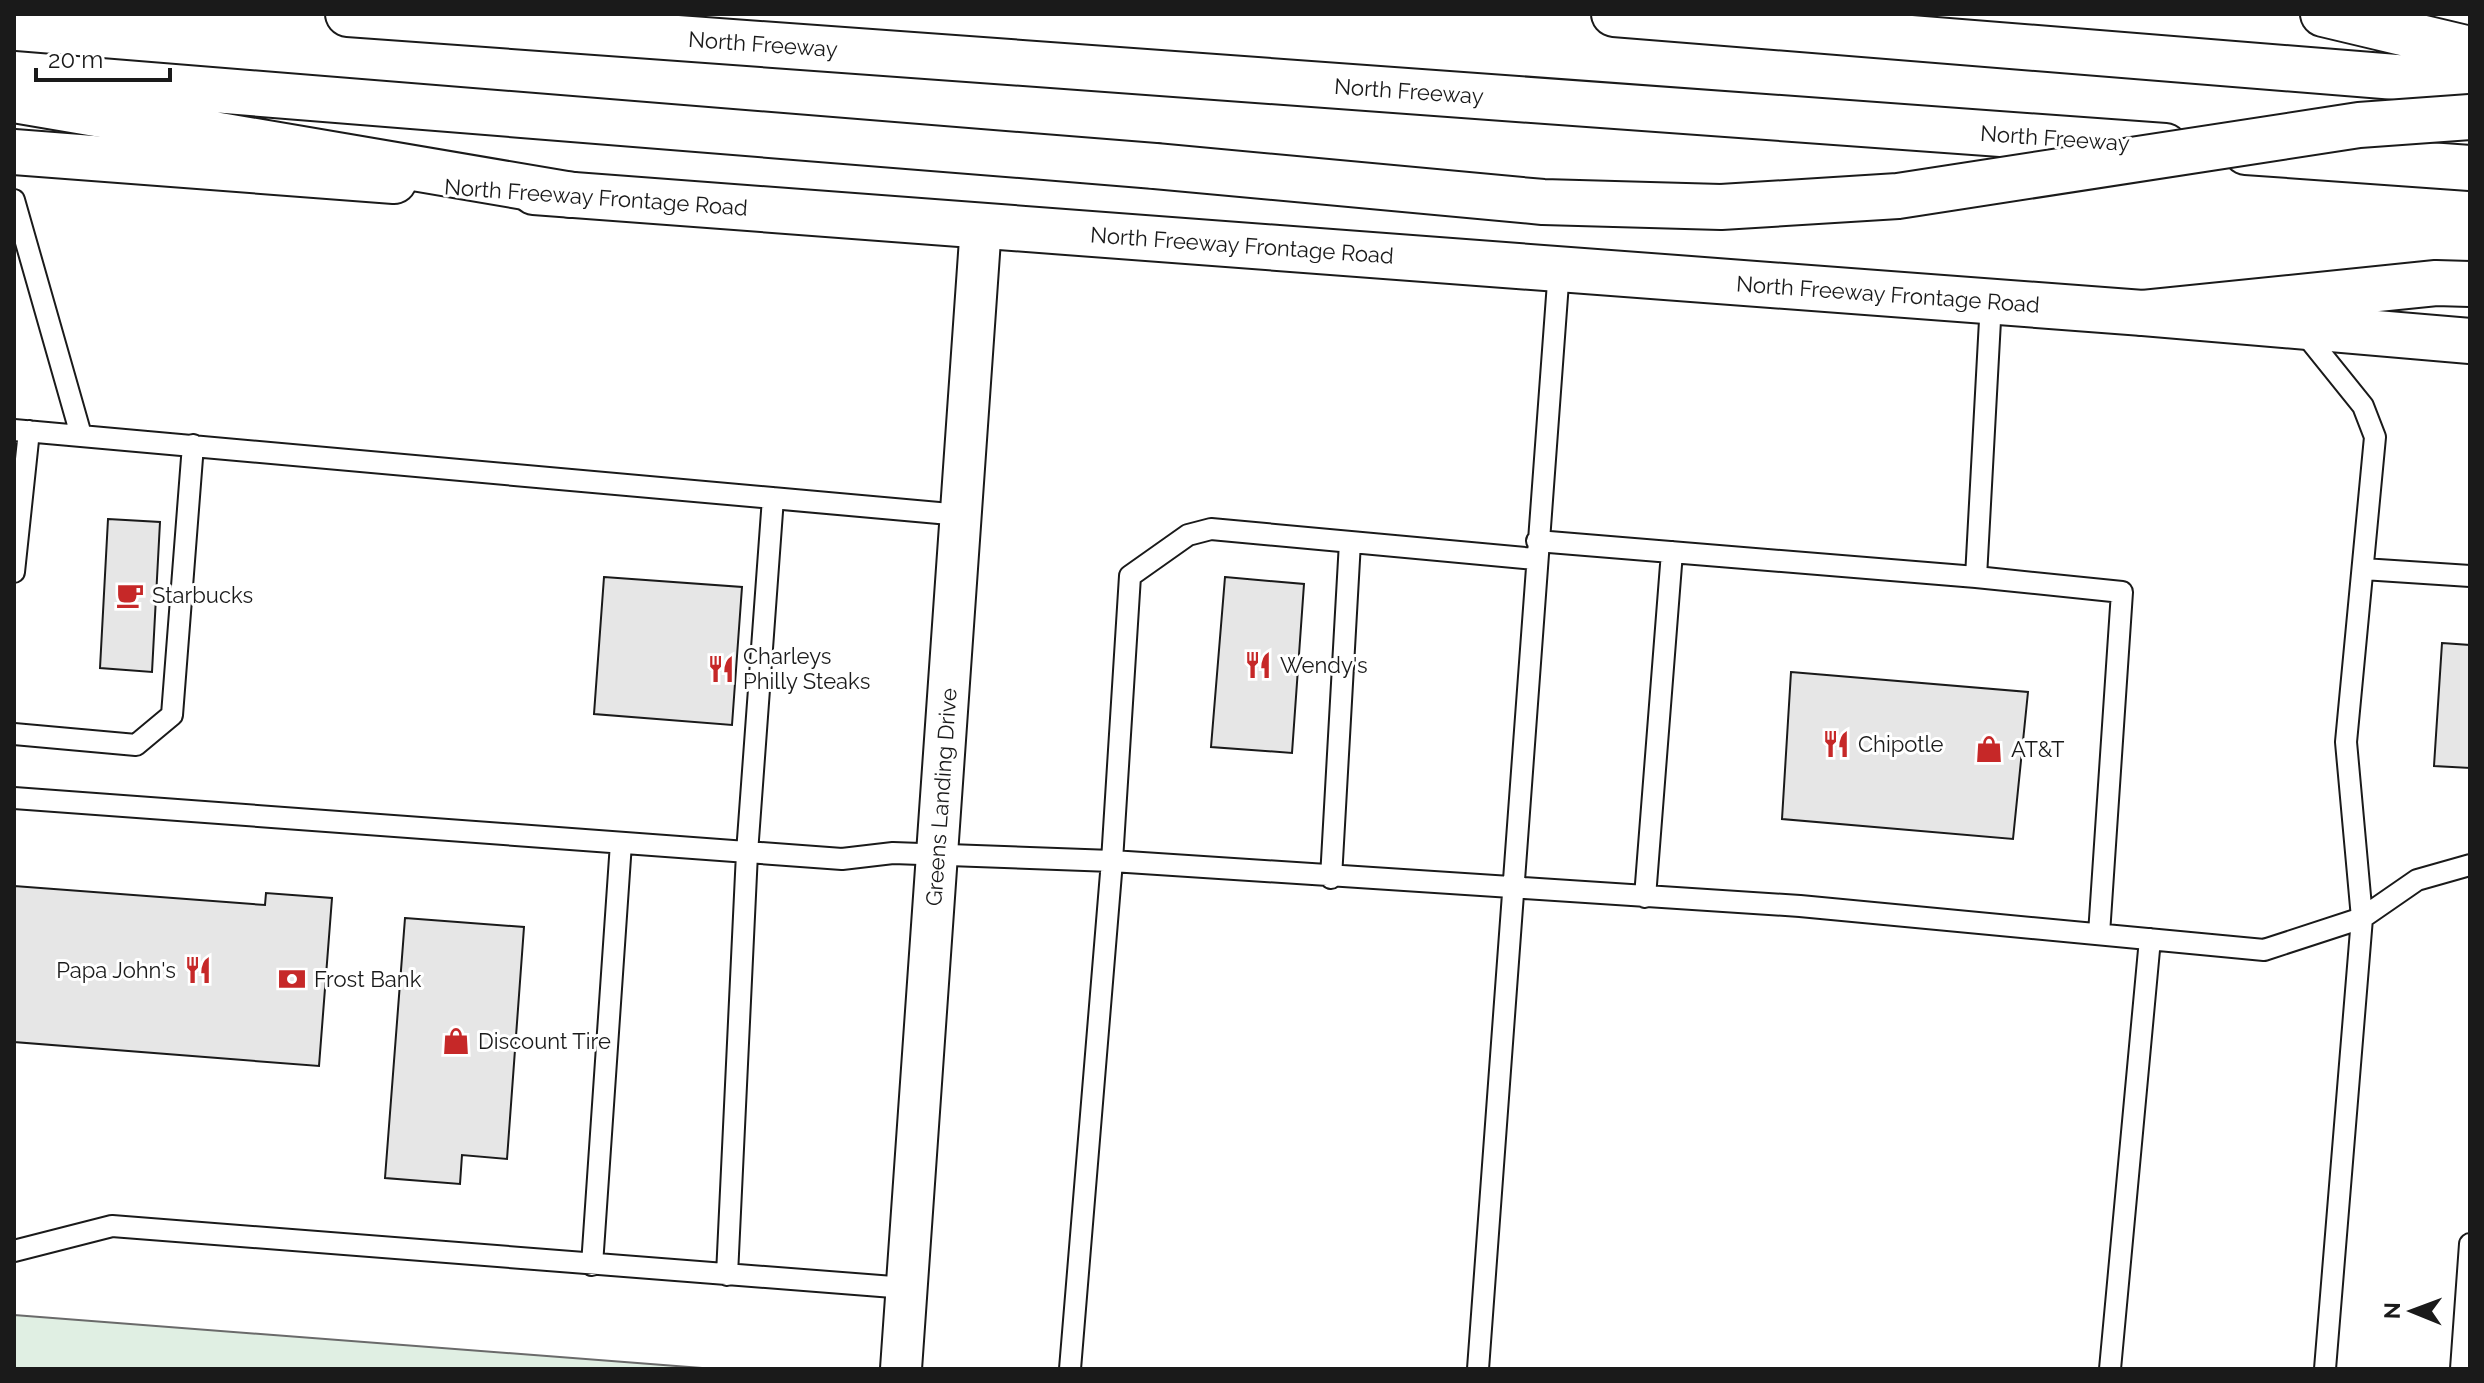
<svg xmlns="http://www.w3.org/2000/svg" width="2484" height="1383" font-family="Raleway,sans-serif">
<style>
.green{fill:#e0efe3;stroke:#6a6a6a;stroke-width:2}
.building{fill:#e6e6e6;stroke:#1a1a1a;stroke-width:2}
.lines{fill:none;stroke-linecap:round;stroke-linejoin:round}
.service-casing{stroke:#1a1a1a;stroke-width:24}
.minor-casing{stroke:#1a1a1a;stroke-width:44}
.secondary-casing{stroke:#1a1a1a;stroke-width:48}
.motorway-casing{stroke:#1a1a1a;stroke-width:48}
.service{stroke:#fff;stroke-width:20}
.minor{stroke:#fff;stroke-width:40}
.secondary{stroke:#fff;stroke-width:44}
.motorway{stroke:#fff;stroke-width:44}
.motorway-bridge-casing{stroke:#1a1a1a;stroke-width:48;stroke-linecap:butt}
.motorway-bridge{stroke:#fff;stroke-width:44}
.labels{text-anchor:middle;stroke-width:6;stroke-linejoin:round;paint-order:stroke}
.street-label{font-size:22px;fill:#1a1a1a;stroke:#fff}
.poi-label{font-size:22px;fill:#1a1a1a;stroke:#fff;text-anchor:start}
</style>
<rect width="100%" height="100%" fill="#fff"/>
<!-- green -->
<path class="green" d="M14 1315 715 1369H14Z"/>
<!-- building -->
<path class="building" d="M108 519 160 522 152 672 100 668Z
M604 577 742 587 732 725 594 714Z
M1225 577 1304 584 1292 753 1211 747Z
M2442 643 2470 645V768L2434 766Z
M1791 672 2028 692 2013 839 1782 819Z
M14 886 265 905 266 893 332 898 319 1066 14 1042Z
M405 918 524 927 507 1159 462 1155 460 1184 385 1178Z"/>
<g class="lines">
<!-- service casing -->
<g class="service-casing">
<path id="service" d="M14 200 81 435
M2301 329 2363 406 2375 437 2346 742 2362 918 2325 1369
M14 430 961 515
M1537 541 1976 577 1991 302
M2363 569 2470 576
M14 572 29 431
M1976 577 2122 592 2099 934
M14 734 136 745 172 715 193 445
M14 798 842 859 893 853 1112 861 1800 906 2264 950 2362 918 2417 880 2470 865
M1331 878 1350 542
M1645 897 1672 552
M14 1251 112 1226 906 1288
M592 1265 621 843
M727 1275 747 853 773 498
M1070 1369 1112 861 1130 576 1188 535 1211 529 1535 559
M1478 1369 1559 269
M2110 1369 2150 939
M2461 1369 2470 1244"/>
</g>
<!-- minor casing -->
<g class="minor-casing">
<path id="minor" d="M901 1369 981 225"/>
</g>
<!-- secondary casing -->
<g class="secondary-casing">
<path id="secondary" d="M14 152 394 181
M534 192 2143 313 2470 341"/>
</g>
<!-- motorway casing -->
<g class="motorway-casing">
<path id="motorway" d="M348 14 2165 146
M1614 14 2470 83
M2323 14 2470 49
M14 74 1155 166
M14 100 572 195
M2246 152 2470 168
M2143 313 2436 283 2470 284"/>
</g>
<!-- service -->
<use href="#service" class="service"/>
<!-- minor -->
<use href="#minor" class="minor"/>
<!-- secondary -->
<use href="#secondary" class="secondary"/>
<!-- motorway -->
<use href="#motorway" class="motorway"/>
<!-- motorway-bridge casing -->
<g class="motorway-bridge-casing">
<path id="motorway-bridge" d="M1155 166 1543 202 1721 207 1898 196 2359 125 2470 117"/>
</g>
<!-- motorway-bridge -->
<use href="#motorway-bridge" class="motorway-bridge"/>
</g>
<!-- icons -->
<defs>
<g id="cafe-bare" transform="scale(2.16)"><path d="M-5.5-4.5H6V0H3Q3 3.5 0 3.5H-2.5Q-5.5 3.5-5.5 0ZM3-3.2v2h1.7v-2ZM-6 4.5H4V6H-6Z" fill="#c62828" stroke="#fff" stroke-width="2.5" paint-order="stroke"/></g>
<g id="restaurant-bare" transform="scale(2.16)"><path d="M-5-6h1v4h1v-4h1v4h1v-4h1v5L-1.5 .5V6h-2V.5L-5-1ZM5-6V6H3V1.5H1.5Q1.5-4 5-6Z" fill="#c62828" stroke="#fff" stroke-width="2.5" paint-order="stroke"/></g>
<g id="shop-bare" transform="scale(2.16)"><path d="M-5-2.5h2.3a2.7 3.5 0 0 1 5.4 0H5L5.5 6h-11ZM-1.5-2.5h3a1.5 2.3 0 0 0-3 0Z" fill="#c62828" stroke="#fff" stroke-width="2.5" paint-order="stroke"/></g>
<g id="bank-bare" transform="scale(2.16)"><path d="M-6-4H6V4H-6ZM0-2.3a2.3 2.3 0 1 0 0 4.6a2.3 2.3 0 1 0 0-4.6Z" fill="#c62828" stroke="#fff" stroke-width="2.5" paint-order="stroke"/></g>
</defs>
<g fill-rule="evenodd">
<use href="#cafe-bare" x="130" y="595"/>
<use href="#restaurant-bare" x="1258" y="665"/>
<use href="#restaurant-bare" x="721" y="669"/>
<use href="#restaurant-bare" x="1836" y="744"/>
<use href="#shop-bare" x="1989" y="749"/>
<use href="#restaurant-bare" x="198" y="970"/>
<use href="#bank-bare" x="292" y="979"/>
<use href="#shop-bare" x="456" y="1041"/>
</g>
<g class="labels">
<!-- street labels -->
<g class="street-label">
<text transform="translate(763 44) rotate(4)" y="8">North Freeway</text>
<text transform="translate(1409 91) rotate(4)" y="8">North Freeway</text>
<text transform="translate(2055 138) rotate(4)" y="8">North Freeway</text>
<text transform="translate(596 197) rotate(4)" y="8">North Freeway Frontage Road</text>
<text transform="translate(1242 245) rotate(4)" y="8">North Freeway Frontage Road</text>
<text transform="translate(1888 294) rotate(4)" y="8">North Freeway Frontage Road</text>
<text transform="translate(941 797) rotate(-86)" y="8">Greens Landing Drive</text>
</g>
<!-- poi labels -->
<g class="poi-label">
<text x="152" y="603">Starbucks</text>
<text x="743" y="664">Charleys<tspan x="743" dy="25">Philly Steaks</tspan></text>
<text x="1280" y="673">Wendy's</text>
<text x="1858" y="752">Chipotle</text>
<text x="2011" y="757">AT&amp;T</text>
<text x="176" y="978" text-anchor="end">Papa John's</text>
<text x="314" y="987">Frost Bank</text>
<text x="478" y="1049">Discount Tire</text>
</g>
</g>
<!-- border -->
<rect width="2484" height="1383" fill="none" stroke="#1a1a1a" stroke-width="32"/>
<!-- north arrow -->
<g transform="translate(2412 1311) rotate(271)" stroke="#ffffff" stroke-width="6" paint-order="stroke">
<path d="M0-6L14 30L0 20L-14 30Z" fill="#1a1a1a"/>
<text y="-12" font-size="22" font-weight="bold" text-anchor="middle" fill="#1a1a1a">N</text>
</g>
<!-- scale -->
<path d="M36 68v12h134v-12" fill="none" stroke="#1a1a1a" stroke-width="4"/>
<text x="48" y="68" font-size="24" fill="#1a1a1a" stroke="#ffffff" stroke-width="6" paint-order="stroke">20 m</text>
</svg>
